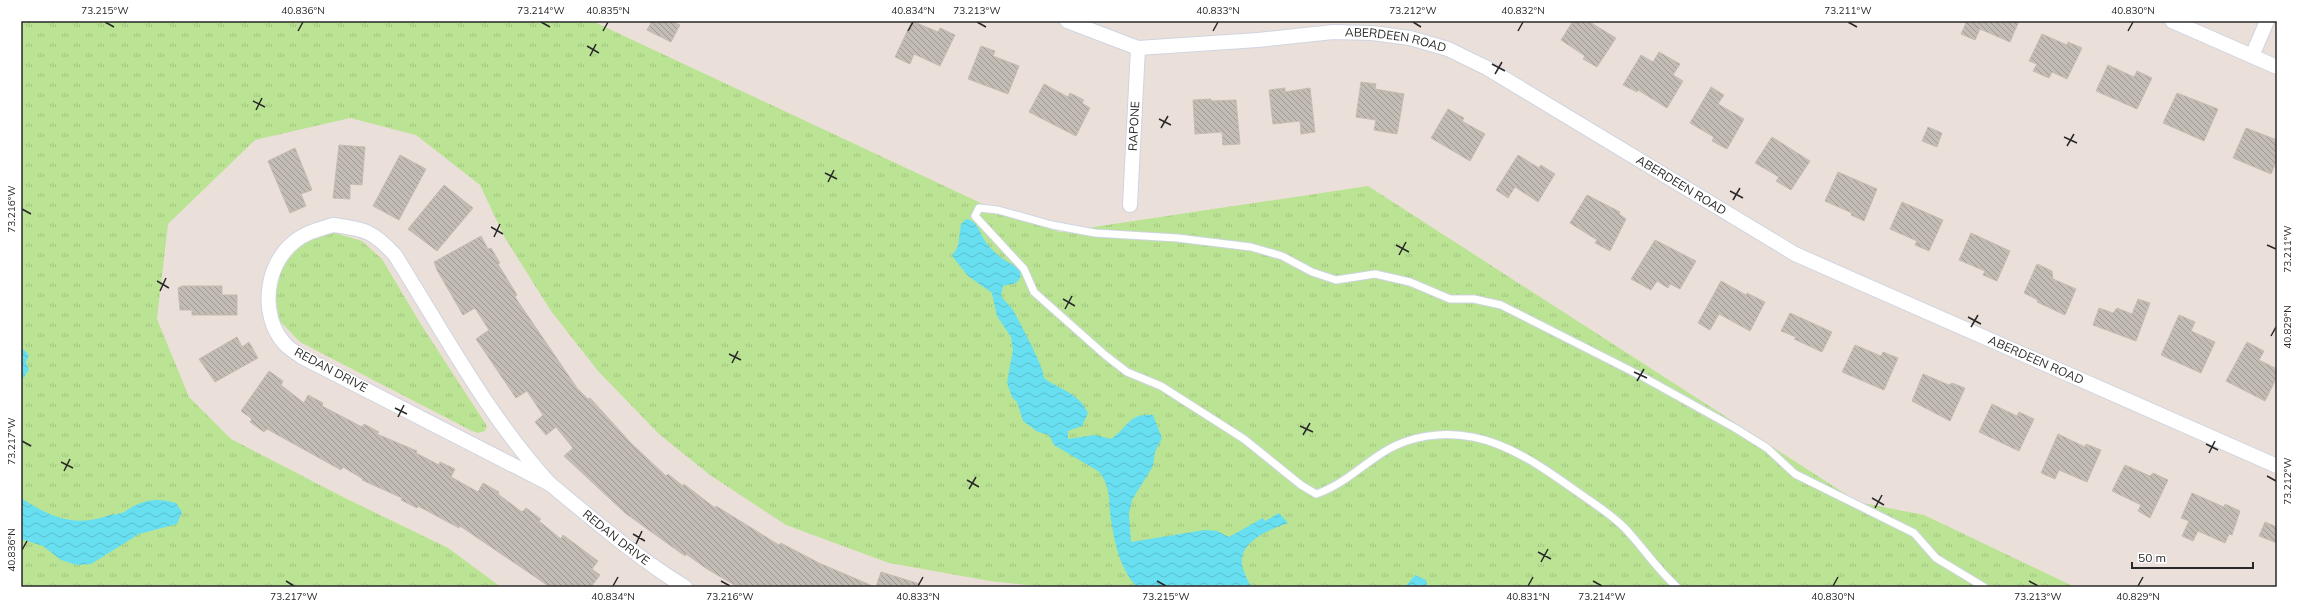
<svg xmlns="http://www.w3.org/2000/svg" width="2298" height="608" font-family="Mulish,sans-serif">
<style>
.grass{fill:url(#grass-tufts)}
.water{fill:url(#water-waves)}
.building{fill:url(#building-back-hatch);stroke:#c6bcb3}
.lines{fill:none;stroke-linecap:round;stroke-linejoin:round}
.service-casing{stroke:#ced4e1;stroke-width:9}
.minor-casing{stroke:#ced4e1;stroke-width:16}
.service{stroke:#fff;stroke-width:7}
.minor{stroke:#fff;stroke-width:14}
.ticks{fill:none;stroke:#282828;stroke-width:1.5}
.labels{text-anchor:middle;stroke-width:3;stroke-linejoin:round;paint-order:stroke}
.street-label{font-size:12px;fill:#282828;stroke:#fff}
.neatline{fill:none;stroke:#282828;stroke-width:1.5}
.ticks-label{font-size:10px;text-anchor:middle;fill:#282828}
</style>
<defs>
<pattern id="grass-tufts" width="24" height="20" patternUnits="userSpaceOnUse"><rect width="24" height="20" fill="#bae393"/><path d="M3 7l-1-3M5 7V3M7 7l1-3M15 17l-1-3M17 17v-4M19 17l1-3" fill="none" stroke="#a0c37f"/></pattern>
<pattern id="water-waves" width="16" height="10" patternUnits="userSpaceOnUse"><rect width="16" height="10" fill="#68dff0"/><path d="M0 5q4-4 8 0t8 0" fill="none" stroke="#5abfce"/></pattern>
<pattern id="building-back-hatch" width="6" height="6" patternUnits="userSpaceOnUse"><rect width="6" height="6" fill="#c2bcb5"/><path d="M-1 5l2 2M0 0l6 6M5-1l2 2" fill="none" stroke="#9e9993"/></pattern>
</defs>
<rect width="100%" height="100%" fill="#ebe0d9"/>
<!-- grass -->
<path class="grass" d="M23 21H592L985 205 1060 232 1368 186 1858 502 1924 515 2075 587H1045L990 581 889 563 786 525 710 475 659 434 598 371 551 311 505 238 480 185 416 135 350 118 255 140 168 224 157 319 189 397 231 439 347 499 448 548 501 587H21V27Z
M332 232 362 241 382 259 420 323 487 426 485 431 478 433 472 431 300 342 279 320 275 293 282 266 304 242Z"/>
<!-- water -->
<path class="water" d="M966 219C977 220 980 233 985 241 990 248 996 254 1003 259 1012 265 1029 271 1016 283L1003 286 1001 296C1004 301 1010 305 1013 310 1020 323 1044 367 1044 378 1060 390 1079 393 1088 413L1082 426 1068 431V439L1095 435 1111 439C1129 427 1128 413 1153 415L1162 438 1155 452 1153 466 1132 500 1129 514 1131 542 1205 530 1217 531 1229 537 1263 518 1265 521 1279 513 1288 523C1271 529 1239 541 1242 564 1243 572 1248 580 1251 587H1137C1120 569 1115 544 1111 520 1108 502 1112 486 1098 471L1054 445 1049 435 1038 432 1023 421 1017 402 1012 397 1007 383 1013 350 1011 337 997 316 992 293 968 276 952 256 958 246 961 224Z
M21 347 29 355 26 362 29 370 21 381Z
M21 498C50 517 75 528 110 515 114 514 121 514 124 512 142 500 155 497 176 503L182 512 177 524 139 534 91 564 77 565 61 560 43 546 21 539Z
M1415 575 1426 580 1427 587H1405Z"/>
<!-- building -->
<path class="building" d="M652 21H671L680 25 671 42 647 30Z
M912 21 938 32 940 28 955 35 940 66 914 54 910 64 895 57Z
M1573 21H1588L1616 38 1597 67 1583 59 1585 56 1561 40Z
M1962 21H2019L2010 42 1980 29 1975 40 1961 34 1966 23Z
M2042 34 2067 45 2068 42 2082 48 2067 79 2052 72 2049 78 2033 71 2037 64 2029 61Z
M981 46 995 51 993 56 1019 66 1008 94 968 79Z
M1659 52 1680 64 1673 75 1683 81 1667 108 1638 90 1637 92 1623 85 1641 55 1653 62Z
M2108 65 2134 77 2137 71 2152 78 2137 109 2096 91Z
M1361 82 1376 84 1375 89 1404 94 1397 134 1374 130 1376 120 1356 117Z
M1044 84 1068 97 1070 93 1084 100 1082 103 1090 108 1076 136 1029 112Z
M1711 87 1724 95 1718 104 1744 119 1727 149 1712 141 1714 137 1690 123Z
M1285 88V92L1310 88 1315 132 1301 134 1300 121 1273 124 1269 90Z
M2177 93 2218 109 2204 141 2163 123Z
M1211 99V101L1236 100 1240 144 1223 145 1222 132 1195 134 1193 100Z
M1448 109 1464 118 1462 121 1485 134 1470 161 1431 138Z
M1928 127 1942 133 1937 147 1922 141Z
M2246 128 2277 140V160L2271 174 2233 158Z
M1772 137 1810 161 1791 190 1776 181 1779 177 1755 163Z
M339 145 365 147 362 185 350 184V199L333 198Z
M295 148 312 190 301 194 306 206 290 213 268 161Z
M400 155 426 169 399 220 373 206Z
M1518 155 1539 168 1541 165 1555 174 1538 202 1515 187 1508 198 1496 190Z
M1838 172 1877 189 1864 221 1851 215 1852 213 1825 201Z
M444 185 473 208 437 251 408 229Z
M1587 195 1620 212 1619 214 1626 219 1610 251 1595 243 1597 240 1570 223Z
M1902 202 1943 220 1929 251 1915 245 1917 241 1890 229Z
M1971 233 2010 251 1997 281 1983 275 1985 271 1959 260Z
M481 236 488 249 491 248 500 263 498 264 517 295 515 297 577 388 588 399 590 398 631 443 666 476 668 474 683 486 684 484 715 508 716 506 779 545 781 543 819 563 875 587H738L707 569 686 554 685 556 625 513 564 456 573 448 556 427 546 435 540 428 535 422 543 415 527 391 516 398 476 339 489 330 475 308 463 315 437 270 434 262Z
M1655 240 1696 261 1680 289 1670 284 1668 288 1657 281 1651 290 1631 279Z
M2037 264 2052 271 2053 279 2076 289 2065 315 2037 302 2038 300 2024 293Z
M1721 281 1746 295 1747 293 1765 302 1750 331 1719 314 1710 330 1698 323Z
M182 286H222V295H237V315H192V310H180L178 288Z
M2138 299 2150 303 2136 341 2093 325 2099 308 2113 313 2117 308 2132 314Z
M1790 313 1832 332 1822 352 1794 339 1796 337 1781 331Z
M2179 315 2195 322 2191 331 2215 342 2201 373 2161 355Z
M237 337 242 347 249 342 258 358 215 382 199 359Z
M2247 342 2264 351 2259 360 2277 369V377L2265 401 2226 381Z
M1855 345 1881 356 1883 352 1898 358 1884 390 1842 372Z
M269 371 283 381 281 385 304 403 308 395 323 403 322 406 345 418 362 427 364 424 379 432 377 434 417 451 416 453 439 465 440 462 455 469 451 477 478 492 483 483 499 492 498 494 522 512 526 508 541 519 539 521 561 539 563 535 598 561 592 569 600 575 591 587H550L460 526 459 528 418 506 417 508 401 500 402 498 362 480 363 479 343 467 341 470 267 429 264 432 250 422 252 419 241 411Z
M1923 374 1949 385 1952 383 1965 388 1950 421 1912 401Z
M1992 404 2017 416 2019 412 2034 419 2019 451 1979 432Z
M2058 434 2085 447 2086 444 2101 450 2087 482 2059 470 2055 479 2041 473Z
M2125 465 2150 476 2153 473 2168 480 2150 518 2138 511 2141 505 2112 491Z
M2192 493 2224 507 2225 504 2240 511 2232 535 2229 534 2225 543 2198 531 2193 541 2182 536 2189 521 2181 518Z
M2265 522 2277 527V543L2259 536Z
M881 572 920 584 919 587H876Z"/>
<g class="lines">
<!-- service casing -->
<g class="service-casing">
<path id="service" d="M1677 587C1659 571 1647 553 1631 535 1617 518 1597 506 1579 493 1527 456 1475 419 1407 441 1373 452 1350 483 1316 494L1301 485 1244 439 1161 386 1127 372 1105 355 1034 292 1024 269 975 216 979 208 998 210 1052 225 1095 233 1177 238 1251 247 1282 256 1312 272 1336 280 1375 274 1410 282 1450 299H1474L1501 305 1645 378 1735 428 1767 448 1795 474 1914 533 1936 558 1984 587"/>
</g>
<!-- minor casing -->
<g class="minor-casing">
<g id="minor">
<path id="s1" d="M1067 21 1138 48 1258 40 1333 32 1372 33 1410 38 1448 49 1487 68 1795 254 2277 466"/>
<path d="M2172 21 2277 67"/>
<path d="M2252 56 2267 21"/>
<path id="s2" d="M1130 205 1138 48"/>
<path d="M333 225C365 229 373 231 395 255 444 333 487 415 550 484L302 357C297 353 289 349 285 344 259 316 265 265 294 242 306 232 320 229 333 225Z"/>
<path id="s3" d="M550 484C594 520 636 557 685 587"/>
</g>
</g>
<!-- service -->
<use href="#service" class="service"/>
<!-- minor -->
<use href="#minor" class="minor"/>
</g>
<!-- ticks -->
<path class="ticks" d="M105 22 114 27M541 22 550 27M977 22 986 27M1413 22 1421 27M1848 22 1857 27M298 31 303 22M603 31 608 22M908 31 913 22M1213 31 1218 22M1518 31 1523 22M2128 31 2133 22M587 46 599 53M590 56 596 44M1492 64 1505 71M1495 74 1502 62M253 101 265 107M256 110 262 98M1159 119 1171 125M1161 128 1168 116M2064 137 2077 143M2067 146 2074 134M825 173 837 179M828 182 834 170M1730 191 1743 198M1733 200 1740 188M22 209 31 214M491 227 503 234M494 237 500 224M1396 245 1409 252M2267 245 2276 249M1399 255 1406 242M157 281 169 288M160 291 166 278M1063 299 1075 306M1065 309 1072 296M1968 317 1981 324M1971 327 1978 315M2271 336 2276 327M729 354 741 360M732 363 738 351M1634 372 1647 378M1637 381 1644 369M395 408 407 414M398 417 404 405M1300 426 1313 432M1303 435 1310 423M22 441 31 446M2206 444 2218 450M2209 453 2215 441M61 462 73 468M64 471 70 459M2267 476 2276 481M967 480 979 487M969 489 976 477M1872 498 1884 505M1875 508 1882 495M633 534 645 541M636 544 642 531M22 550 27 541M1538 552 1551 559M1541 562 1548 549M286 581 294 586M721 581 730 586M1157 581 1166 586M1593 581 1602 586M2029 581 2038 586M613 586 618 577M918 586 923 577M1528 586 1533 577M1833 586 1838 577M2138 586 2143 577"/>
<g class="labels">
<!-- street labels -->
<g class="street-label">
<text dy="4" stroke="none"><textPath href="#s1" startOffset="335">ABERDEEN ROAD</textPath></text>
<text dy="4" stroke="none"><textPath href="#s2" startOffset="79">RAPONE</textPath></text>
<text dy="4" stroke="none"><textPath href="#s1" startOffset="659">ABERDEEN ROAD</textPath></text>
<text dy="4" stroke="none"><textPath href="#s1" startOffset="1055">ABERDEEN ROAD</textPath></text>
<text transform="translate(331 370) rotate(28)" y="4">REDAN DRIVE</text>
<text dy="4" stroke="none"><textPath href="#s3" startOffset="85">REDAN DRIVE</textPath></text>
</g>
</g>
<!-- border -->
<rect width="2298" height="608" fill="none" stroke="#ffffff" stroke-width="44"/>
<!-- scale -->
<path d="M2132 562v6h121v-6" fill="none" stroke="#282828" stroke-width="2"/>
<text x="2138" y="562" font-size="12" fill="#282828" stroke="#ffffff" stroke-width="3" paint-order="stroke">50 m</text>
<rect x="22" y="22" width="2254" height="564" class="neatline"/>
<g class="ticks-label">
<text x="105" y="14">73.215°W</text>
<text x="303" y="14">40.836°N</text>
<text x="541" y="14">73.214°W</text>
<text x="608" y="14">40.835°N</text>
<text x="913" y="14">40.834°N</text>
<text x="977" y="14">73.213°W</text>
<text x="1218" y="14">40.833°N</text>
<text x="1413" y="14">73.212°W</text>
<text x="1523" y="14">40.832°N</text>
<text x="1848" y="14">73.211°W</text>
<text x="2133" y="14">40.830°N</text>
<text transform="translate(11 209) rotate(-90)" y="4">73.216°W</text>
<text transform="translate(2287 249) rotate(-90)" y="4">73.211°W</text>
<text transform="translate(2287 327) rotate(-90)" y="4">40.829°N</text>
<text transform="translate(11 441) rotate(-90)" y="4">73.217°W</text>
<text transform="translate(2287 481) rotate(-90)" y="4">73.212°W</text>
<text transform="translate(11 550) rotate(-90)" y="4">40.836°N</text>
<text x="294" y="600">73.217°W</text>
<text x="613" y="600">40.834°N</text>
<text x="730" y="600">73.216°W</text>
<text x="918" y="600">40.833°N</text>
<text x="1166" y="600">73.215°W</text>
<text x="1528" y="600">40.831°N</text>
<text x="1602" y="600">73.214°W</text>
<text x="1833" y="600">40.830°N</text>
<text x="2038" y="600">73.213°W</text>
<text x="2138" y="600">40.829°N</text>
</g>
</svg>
